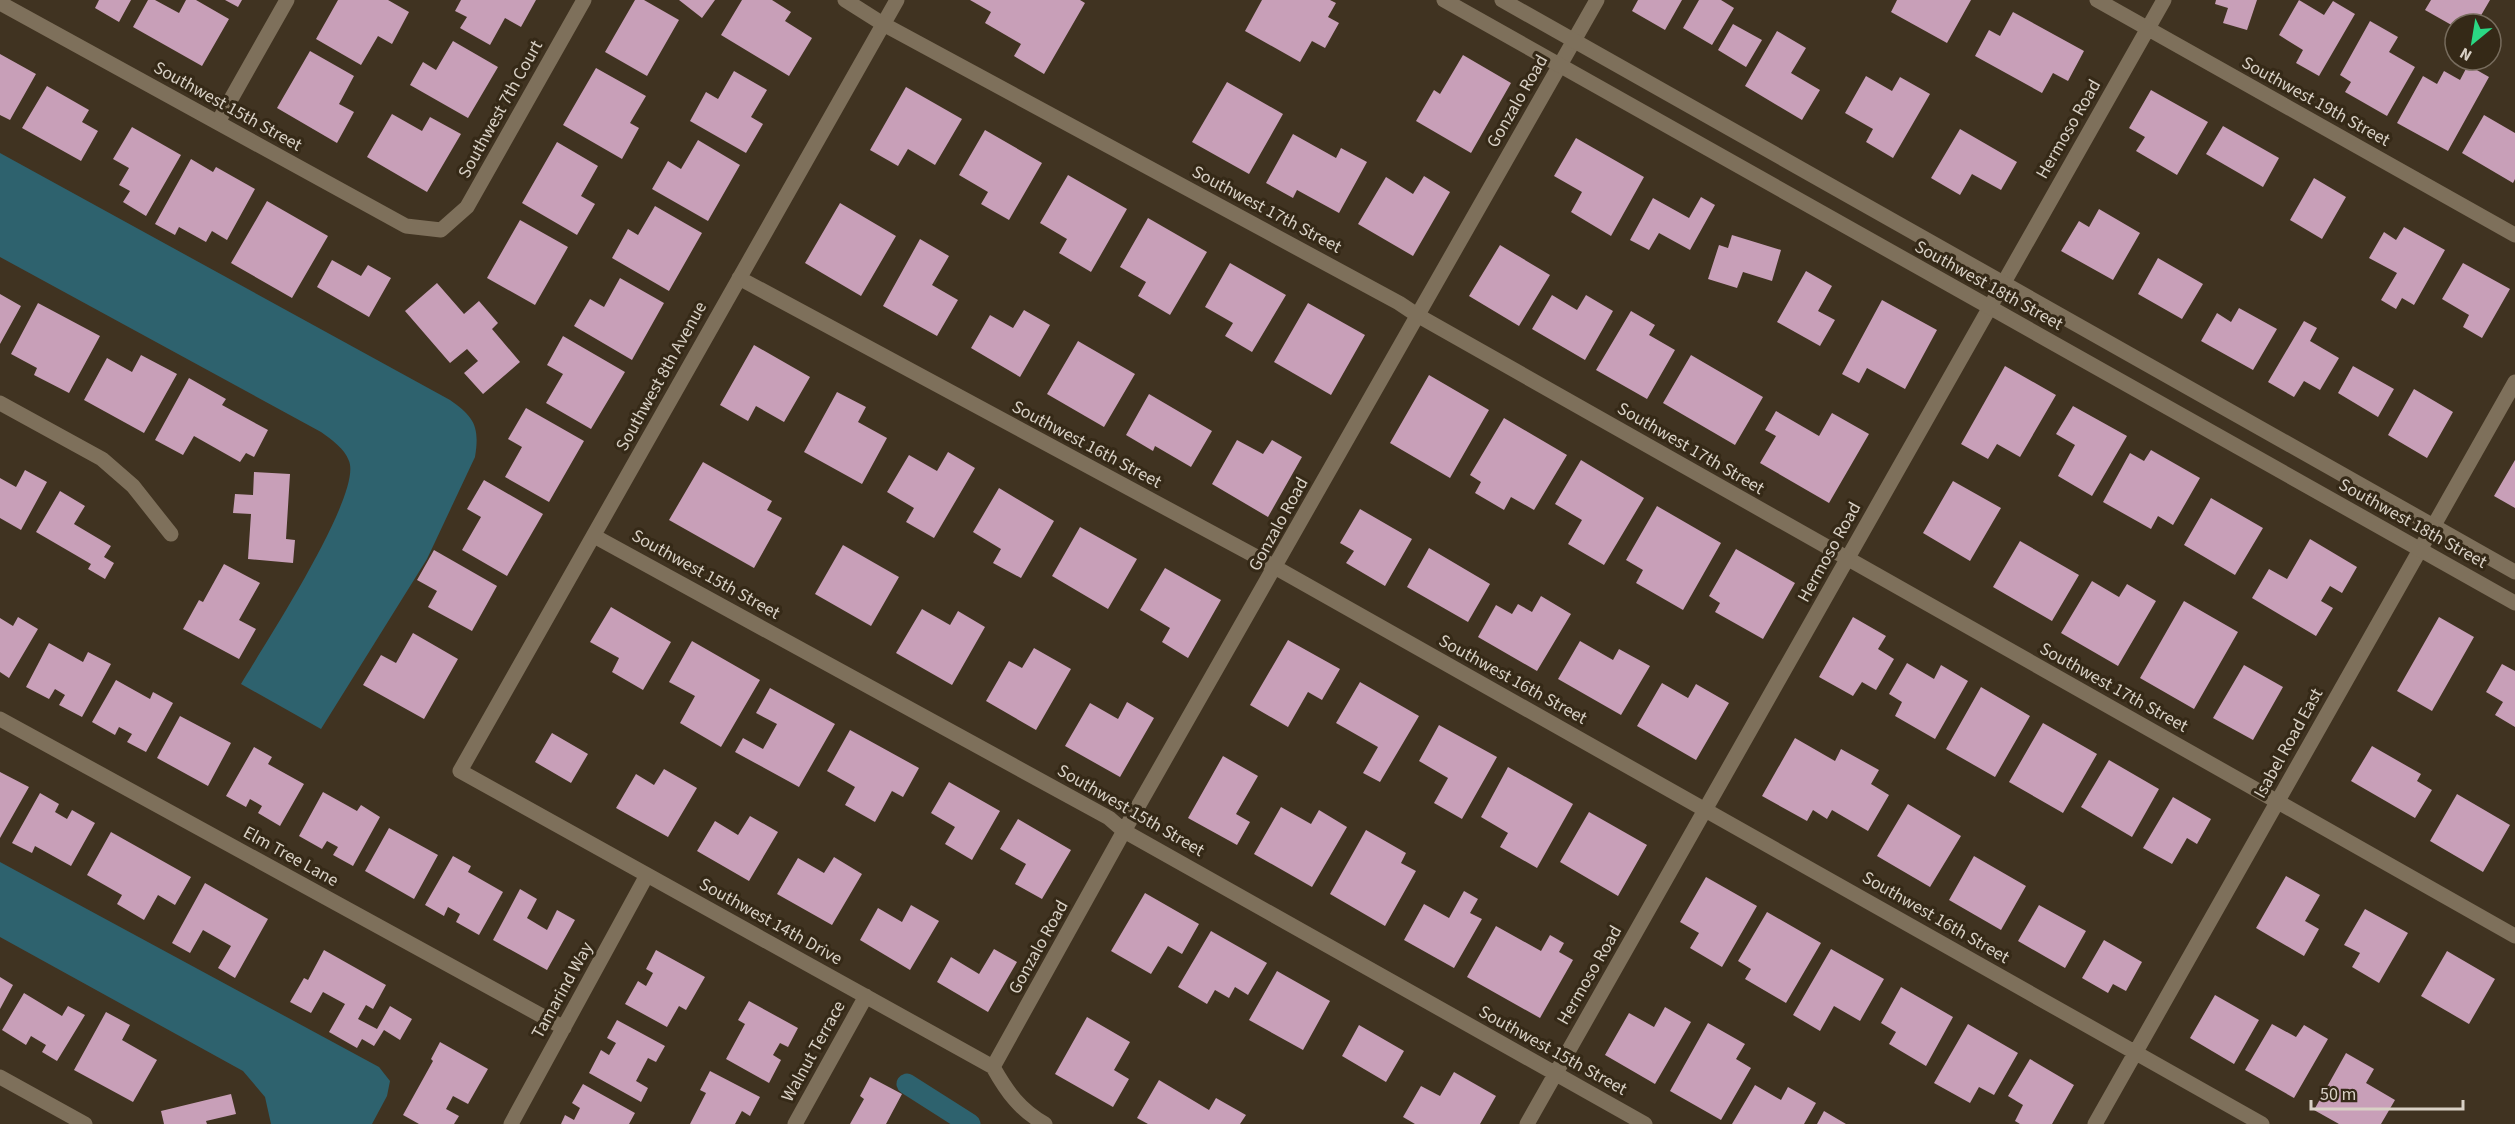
<svg xmlns="http://www.w3.org/2000/svg" width="2515" height="1124" font-family="'Source Sans 3',sans-serif">
<style>
.water{fill:#2e626e}
.lines{fill:none;stroke-linecap:round;stroke-linejoin:round}
.canal{stroke:#2e626e;stroke-width:21}
.building{fill:#c89fb8}
.minor{stroke:#7e705b;stroke-width:15}
.secondary{stroke:#7e705b;stroke-width:15}
.labels{text-anchor:middle;stroke-width:6;stroke-linejoin:round;paint-order:stroke}
.street-label{font-size:18px;fill:#d9d1c6;stroke:#352917}
</style>
<rect width="100%" height="100%" fill="#403321"/>
<!-- water -->
<path class="water" d="M0 153 450 400C474 417 480 426 475 457L427 559 321 729 241 684C262 648 363 495 349 461 344 448 332 440 321 432L0 257Z
M0 862 379 1067 390 1081 387 1096 372 1124H271L265 1097 243 1071 0 937Z"/>
<g class="lines">
<!-- canal -->
<path class="canal" d="M907 1084 970 1124"/>
</g>
<!-- building -->
<path class="building" d="M99 0H131L119 22 95 8Z
M148 0H155L179 13 186 0H196L229 19 202 66 133 27Z
M225 0H242L238 7Z
M338 0H388L409 12 392 44 378 36 361 65 316 39Z
M461 0H536L521 27 505 18 490 45 460 28 467 17 455 11Z
M635 0H644L679 20 647 76 605 52Z
M679 0H715L702 18Z
M742 0H772L791 12 785 21 812 38 789 76 721 35Z
M970 0H1080L1085 3 1044 74 1014 56 1021 44 985 23 991 12Z
M1262 0H1330L1336 3 1328 17 1339 23 1325 48 1312 41 1300 62 1245 31Z
M1638 0H1682L1665 30 1632 11Z
M1699 0H1721L1734 8 1712 45 1683 28Z
M1897 0H1971L1947 43 1891 12Z
M2216 0H2257L2247 30 2223 23 2228 8 2215 4Z
M2299 0 2324 15 2333 1 2355 14 2319 76 2296 63 2303 50 2279 35Z
M2431 0H2490L2476 24H2455V27L2425 10Z
M2013 12 2084 51 2068 81 2053 73 2042 93 1975 56 1989 30 2000 36Z
M2370 21 2398 37 2389 52 2415 67 2387 116 2345 92 2351 82 2340 75Z
M1733 24 1762 40 1746 67 1718 50Z
M1777 31 1806 48 1791 73 1820 90 1802 120 1745 86Z
M453 41 498 67 468 118 410 85 423 62 436 70Z
M310 51 354 76 339 104 354 112 337 143 277 108Z
M0 54 36 74 10 120 0 115Z
M1463 55 1511 83 1471 153 1416 121 1434 90 1440 94Z
M2468 65 2489 77 2448 151 2397 123 2423 76 2437 84 2444 71 2460 80Z
M596 68 646 96 630 123 639 128 622 159 563 125Z
M734 71 767 90 751 117 763 124 746 153 690 121 706 92 718 99Z
M1866 76 1892 91 1900 77 1930 94 1893 158 1866 142 1873 129 1845 113Z
M1227 82 1283 114 1249 174 1192 142Z
M47 86 89 110 82 122 98 131 81 161 22 128Z
M906 87 962 119 935 165 908 149 898 166 870 150Z
M2151 90 2208 122 2177 175 2136 151 2145 137 2129 128Z
M392 114 422 131 430 117 461 134 427 192 367 157Z
M2484 115 2515 133V179L2513 183 2462 153Z
M2223 126 2279 158 2263 187 2206 154Z
M132 127 181 155 146 216 123 202 130 191 119 185 129 168 113 159Z
M1960 129 2017 162 2001 190 1972 174 1960 195 1931 178Z
M985 130 1042 163 1009 220 981 204 988 192 959 175Z
M1293 134 1336 158 1341 148 1367 162 1339 213 1297 190 1293 198 1266 183Z
M1576 138 1644 177 1611 236 1571 212 1582 192 1554 176Z
M698 140 740 165 708 221 652 189 668 161 681 169Z
M557 142 598 166 581 196 595 204 577 235 522 203Z
M191 159 213 172 216 167 255 189 227 240 212 231 206 242 179 227 175 235 155 224Z
M1068 175 1127 209 1091 272 1059 253 1067 239 1040 223Z
M1424 176 1450 192 1413 256 1358 224 1386 177 1413 194Z
M2314 178 2346 197 2322 239 2290 220Z
M1701 197 1715 205 1690 250 1659 233 1649 250 1630 240 1653 198 1689 218Z
M267 201 328 236 292 298 231 263Z
M840 203 896 236 861 296 805 263Z
M655 206 702 233 669 291 612 258 628 229 638 235Z
M2099 209 2140 233 2113 280 2061 251 2079 221 2089 227Z
M1148 218 1207 252 1170 315 1138 296 1146 282 1120 267Z
M520 220 568 247 535 305 487 278Z
M2404 227 2445 250 2414 305 2402 298 2396 309 2381 300 2397 273 2369 258 2384 232 2396 240Z
M1732 235 1781 250 1772 281 1743 272 1737 288 1708 279 1719 245 1728 248Z
M920 239 949 256 932 285 958 300 937 336 883 306Z
M1500 245 1550 275 1519 326 1469 296Z
M2158 258 2203 284 2182 319 2138 294Z
M332 260 361 276 368 265 391 278 369 317 317 287Z
M1230 263 1286 295 1252 352 1225 336 1233 323 1205 307Z
M2463 263 2510 289 2482 338 2463 327 2469 315 2442 299Z
M1806 271 1832 286 1818 311 1835 320 1820 346 1777 322Z
M620 278 664 303 632 360 574 326 590 299 604 307Z
M437 283 464 314 479 301 498 323 492 329 520 362 483 394 464 373 478 361 467 349 450 363 405 311Z
M0 294 21 306 0 344Z
M1552 295 1577 310 1586 295 1613 311 1585 360 1532 329Z
M1882 300 1937 330 1905 389 1867 368 1859 383 1842 374Z
M38 303 100 336 69 393 34 375 37 368 11 354Z
M1308 303 1365 335 1331 395 1274 362Z
M2239 308 2277 329 2253 370 2201 341 2217 313 2231 322Z
M1024 310 1050 325 1020 377 971 348 990 315 1013 328Z
M1631 311 1655 325 1649 335 1675 350 1647 399 1596 370Z
M2304 321 2317 328 2310 341 2339 358 2320 390 2304 381 2294 397 2268 382Z
M563 336 625 372 591 429 546 403 563 374 547 365Z
M1078 341 1135 374 1104 427 1047 394Z
M754 345 810 377 784 422 756 406 748 421 720 405Z
M141 355 177 374 144 433 84 400 107 358 132 372Z
M1691 355 1763 397 1735 445 1663 403Z
M2005 366 2056 395 2020 457 1997 444 1988 459 1961 444Z
M2353 366 2394 389 2378 417 2338 393Z
M1429 375 1489 410 1450 478 1390 443Z
M189 378 226 399 222 405 268 430 254 457 246 453 240 462 194 436 183 455 155 440Z
M2414 389 2453 412 2427 458 2388 435Z
M837 392 866 407 858 422 887 438 862 484 804 452Z
M1149 394 1212 431 1191 467 1155 446 1153 451 1126 435Z
M2073 406 2127 436 2092 496 2058 476 2075 445 2056 434Z
M526 408 584 441 549 502 505 477 522 447 508 439Z
M1776 411 1819 436 1832 413 1869 434 1829 503 1760 463 1776 436 1765 430Z
M1504 418 1567 455 1534 510 1511 497 1504 510 1475 493 1481 482 1470 475Z
M1237 440 1263 454 1272 440 1302 457 1268 517 1212 484Z
M2151 450 2200 478 2173 525 2158 516 2151 529 2103 502 2130 453 2144 461Z
M948 452 975 468 934 538 906 522 914 508 887 492 909 455 937 471Z
M1581 460 1644 498 1604 565 1568 544 1582 520 1555 504Z
M2515 460V508L2494 496Z
M703 462 772 501 767 510 782 518 754 568 669 520Z
M25 470 47 482 21 530 0 518V478L16 487Z
M254 472 290 474 286 539 295 540 293 563 248 559 251 514 233 513 235 494 253 495Z
M484 480 543 514 507 576 462 550 481 517 467 509Z
M1953 481 2001 508 1970 561 1923 533Z
M999 488 1054 521 1021 578 993 563 1001 549 973 532Z
M60 491 85 506 74 524 111 546 104 557 114 563 105 579 88 569 91 564 36 532Z
M2211 498 2263 528 2235 575 2184 545Z
M1657 506 1721 543 1683 610 1636 583 1643 570 1626 560Z
M1360 509 1412 539 1385 586 1346 563 1354 551 1340 543Z
M1080 527 1137 559 1108 609 1052 576Z
M2310 539 2357 567 2342 593 2330 586 2321 601 2333 608 2316 636 2252 598 2269 569 2287 579Z
M2020 541 2079 575 2052 621 1993 587Z
M843 545 899 577 871 626 815 594Z
M1429 548 1490 584 1468 622 1407 587Z
M1736 549 1795 583 1763 639 1715 612 1720 603 1709 596Z
M434 550 497 586 472 631 428 607 437 591 417 580Z
M224 564 260 583 239 620 256 629 239 659 183 629 199 600 203 602Z
M1165 568 1221 600 1188 658 1162 642 1170 628 1140 610Z
M2092 581 2119 597 2127 584 2156 601 2118 666 2061 633Z
M1541 596 1571 614 1537 671 1478 637 1496 605 1512 614 1518 604 1532 612Z
M2184 601 2238 632 2194 709 2140 678Z
M611 607 671 642 643 690 612 672 619 658 590 642Z
M922 609 950 625 958 611 985 627 952 685 896 653Z
M18 617 38 629 9 678 0 672V618L13 626Z
M1853 617 1886 636 1878 649 1894 659 1876 690 1862 682 1853 696 1819 677Z
M2439 617 2474 637 2432 711 2397 691Z
M413 633 458 659 424 719 363 685 381 655 396 663Z
M1288 640 1340 669 1322 700 1308 692 1288 727 1250 705Z
M692 641 760 680 721 747 680 723 695 696 669 682Z
M1580 641 1613 660 1619 649 1650 666 1621 715 1558 679Z
M49 643 83 662 88 652 111 664 82 717 59 705 65 695 55 689 49 699 26 687Z
M1034 648 1071 669 1036 730 986 701 1009 661 1022 668Z
M1907 663 1934 679 1941 665 1968 681 1935 739 1895 716 1902 702 1889 694Z
M2502 664 2515 671V727L2495 715 2503 702 2486 692Z
M2244 665 2283 687 2253 740 2213 718Z
M116 680 150 699 153 692 173 703 146 752 127 742 132 734 119 727 115 735 92 722Z
M1360 682 1419 716 1380 782 1363 773 1378 747 1336 723Z
M1662 683 1688 698 1696 684 1729 703 1696 760 1637 726Z
M1981 687 2030 716 1995 777 1946 749Z
M770 688 835 724 799 787 735 752 743 738 763 749 777 724 756 713Z
M1127 702 1154 718 1120 777 1065 746 1090 703 1118 719Z
M180 716 231 743 208 786 157 758Z
M2043 723 2097 754 2063 813 2009 782Z
M1439 725 1497 757 1462 819 1434 803 1448 778 1419 761Z
M850 730 919 768 903 797 892 791 875 822 845 805 855 787 827 771Z
M552 733 588 754 571 783 535 762Z
M1795 738 1835 761 1841 749 1879 770 1871 784 1889 795 1868 831 1832 810 1827 819 1813 810 1807 821 1762 796Z
M2372 746 2421 774 2417 781 2432 790 2415 818 2351 781Z
M254 747 272 757 268 764 304 784 280 826 258 813 262 806 250 799 246 807 226 796Z
M1223 756 1258 776 1236 814 1250 822 1237 845 1188 818Z
M2109 760 2159 789 2132 837 2081 807Z
M1508 767 1573 804 1537 868 1500 847 1508 833 1481 817Z
M664 769 697 788 668 837 616 808 636 774 654 785Z
M0 772 29 787 0 838Z
M949 782 1000 811 972 860 945 844 955 827 931 813Z
M323 792 357 811 361 805 380 817 353 866 333 855 338 847 327 841 322 849 299 836Z
M40 793 59 804 55 812 67 819 72 810 95 823 71 866 35 846 32 853 12 843Z
M2457 794 2510 825 2483 872 2430 841Z
M2173 797 2211 819 2197 844 2187 838 2172 864 2143 848Z
M1908 804 1961 836 1930 887 1877 856Z
M1281 807 1311 824 1319 810 1347 827 1312 887 1254 854Z
M1589 812 1647 845 1618 896 1560 862Z
M750 816 778 832 749 881 697 851 715 821 738 835Z
M1018 819 1071 850 1042 899 1015 884 1026 864 1000 849Z
M389 828 438 855 414 899 365 871Z
M1366 830 1406 853 1401 863 1416 871 1385 926 1330 894Z
M111 832 191 877 175 905 158 895 144 920 117 904 122 895 87 875Z
M453 856 471 866 468 872 503 892 479 935 456 922 460 914 448 907 444 916 425 905Z
M1974 856 2026 886 2001 930 1949 900Z
M834 857 862 874 832 925 777 894 798 858 824 873Z
M2286 876 2320 895 2305 921 2319 929 2304 956 2256 928Z
M1706 877 1757 906 1722 967 1690 948 1699 933 1680 922Z
M205 883 268 919 235 978 218 968 231 946 203 930 190 953 172 943Z
M520 889 537 899 527 918 547 930 557 910 575 920 547 970 493 940Z
M1464 891 1478 899 1470 913 1482 919 1454 968 1404 940 1424 904 1449 918Z
M1145 893 1199 924 1182 954 1168 946 1151 974 1111 951Z
M911 905 939 921 910 970 860 940 878 908 902 922Z
M2039 905 2086 931 2065 968 2018 941Z
M2365 909 2408 933 2379 983 2352 967 2360 953 2344 945Z
M1767 912 1821 943 1786 1003 1745 979 1751 969 1738 961Z
M1496 926 1541 951 1550 935 1564 943 1559 952 1573 960 1540 1018 1467 977Z
M1211 931 1267 963 1248 995 1235 987 1229 998 1215 990 1207 1004 1178 987Z
M2104 940 2142 962 2126 991 2113 984 2108 993 2082 978Z
M994 949 1017 962 988 1012 937 982 951 957 979 974Z
M1831 949 1884 979 1860 1021 1834 1006 1820 1031 1793 1015Z
M324 950 386 985 373 1009 366 1005 358 1019 377 1029 390 1006 412 1019 400 1040 384 1030 374 1046 362 1039 357 1048 329 1032 345 1004 323 992 311 1013 290 1002 304 978 308 980Z
M656 950 705 977 686 1010 679 1006 667 1027 625 1004 638 981 646 986 653 973 646 969Z
M2447 951 2495 979 2469 1024 2421 996Z
M1277 971 1330 1001 1303 1050 1249 1020Z
M0 977 13 985 0 1009Z
M1901 987 1953 1017 1926 1066 1889 1044 1896 1032 1881 1023Z
M24 993 62 1016 68 1006 85 1015 57 1061 42 1052 46 1045 31 1036 26 1045 2 1030Z
M2215 995 2259 1020 2234 1064 2190 1038Z
M749 1001 798 1028 788 1047 780 1043 773 1055 781 1060 769 1083 726 1059 745 1024 738 1020Z
M1665 1007 1691 1022 1655 1084 1605 1055 1629 1013 1654 1027Z
M106 1012 130 1025 122 1040 157 1060 133 1102 74 1070Z
M1087 1017 1130 1042 1114 1070 1129 1079 1113 1107 1055 1074Z
M617 1020 665 1046 656 1062 648 1058 636 1081 648 1088 641 1102 589 1073 601 1050 609 1055 616 1043 607 1038Z
M1708 1023 1745 1044 1736 1059 1751 1068 1721 1120 1670 1091Z
M1968 1024 2018 1053 1994 1095 1979 1087 1970 1103 1934 1083Z
M2272 1024 2296 1037 2304 1025 2328 1039 2294 1098 2245 1070Z
M1359 1025 1404 1051 1386 1082 1342 1056Z
M440 1042 488 1069 468 1104 453 1096 446 1109 459 1116 454 1124H419L403 1115 433 1061 431 1059Z
M2346 1053 2374 1069 2366 1083 2395 1100 2381 1124H2339L2314 1110Z
M2030 1059 2074 1085 2052 1124H2020L2015 1121 2023 1105 2008 1096Z
M710 1071 760 1097 750 1116 742 1111 735 1124H690L706 1093 700 1090Z
M1454 1072 1496 1096 1480 1124H1415L1403 1117 1421 1086 1440 1096Z
M870 1077 902 1094 886 1124H850L864 1099 860 1096Z
M1159 1080 1209 1110 1216 1098 1246 1115 1240 1124H1148L1137 1118Z
M583 1084 635 1113 629 1124H561L565 1115 574 1120 580 1108 572 1103Z
M1755 1085 1781 1100 1788 1087 1816 1103 1804 1124H1732Z
M231 1094 236 1114 206 1121 207 1124H164L161 1111Z
M1824 1111 1846 1124H1817Z"/>
<g class="lines">
<!-- minor -->
<path class="minor" d="M845 0 883 24 1399 303 1417 315 2515 936
M897 0 460 771 993 1067C1007 1092 1020 1110 1045 1124
M2097 0 2515 235
M0 3 406 226 441 230 467 207 584 0
M218 122 287 0
M739 278 1255 556 2262 1124
M0 403 102 459 133 486 171 534
M594 536 1109 818 1124 831 1645 1124
M0 719 564 1028
M993 1067 1124 831 1597 0
M0 1077 85 1124
M511 1124 647 875
M795 1124 866 996
M1527 1124 2164 0
M2095 1124 2515 382"/>
<!-- secondary -->
<path class="secondary" d="M1444 0 2515 603
M1502 0 2515 572"/>
</g>
<g class="labels">
<!-- street labels -->
<g class="street-label">
<text transform="translate(1517 101) rotate(-60)" y="6">Gonzalo Road</text>
<text transform="translate(2316 101) rotate(29)" y="6">Southwest 19th Street</text>
<text transform="translate(228 106) rotate(29)" y="6">Southwest 15th Street</text>
<text transform="translate(500 109) rotate(-61)" y="6">Southwest 7th Court</text>
<text transform="translate(2068 129) rotate(-60)" y="6">Hermoso Road</text>
<text transform="translate(1267 209) rotate(28)" y="6">Southwest 17th Street</text>
<text transform="translate(1989 285) rotate(29)" y="6">Southwest 18th Street</text>
<text transform="translate(661 376) rotate(-61)" y="6">Southwest 8th Avenue</text>
<text transform="translate(1087 444) rotate(28)" y="6">Southwest 16th Street</text>
<text transform="translate(1691 448) rotate(30)" y="6">Southwest 17th Street</text>
<text transform="translate(2413 523) rotate(29)" y="6">Southwest 18th Street</text>
<text transform="translate(1278 524) rotate(-61)" y="6">Gonzalo Road</text>
<text transform="translate(1829 552) rotate(-61)" y="6">Hermoso Road</text>
<text transform="translate(706 574) rotate(29)" y="6">Southwest 15th Street</text>
<text transform="translate(1513 679) rotate(29)" y="6">Southwest 16th Street</text>
<text transform="translate(2114 687) rotate(29)" y="6">Southwest 17th Street</text>
<text transform="translate(2288 743) rotate(-61)" y="6">Isabel Road East</text>
<text transform="translate(1131 810) rotate(30)" y="6">Southwest 15th Street</text>
<text transform="translate(291 856) rotate(29)" y="6">Elm Tree Lane</text>
<text transform="translate(1936 917) rotate(30)" y="6">Southwest 16th Street</text>
<text transform="translate(771 921) rotate(29)" y="6">Southwest 14th Drive</text>
<text transform="translate(1038 947) rotate(-61)" y="6">Gonzalo Road</text>
<text transform="translate(1589 975) rotate(-60)" y="6">Hermoso Road</text>
<text transform="translate(562 990) rotate(-61)" y="6">Tamarind Way</text>
<text transform="translate(1553 1050) rotate(29)" y="6">Southwest 15th Street</text>
<text transform="translate(813 1051) rotate(-61)" y="6">Walnut Terrace</text>
</g>
</g>
<!-- north arrow -->
<g transform="translate(2473 42) rotate(210)"><circle r="28" fill="#352917" stroke="#776c5d" stroke-width="1.5"/>
<path d="M0-4.5L10 22L0 15L-10 22Z" fill="#2ad884"/>
<text y="-9" font-size="16" font-weight="bold" text-anchor="middle" fill="#d9d1c6">N</text>
</g>
<!-- scale -->
<path d="M2311 1100v9h152v-9" fill="none" stroke="#d9d1c6" stroke-width="3"/>
<text x="2320" y="1100" font-size="18" fill="#d9d1c6" stroke="#352917" stroke-width="4.5" paint-order="stroke">50 m</text>
</svg>
